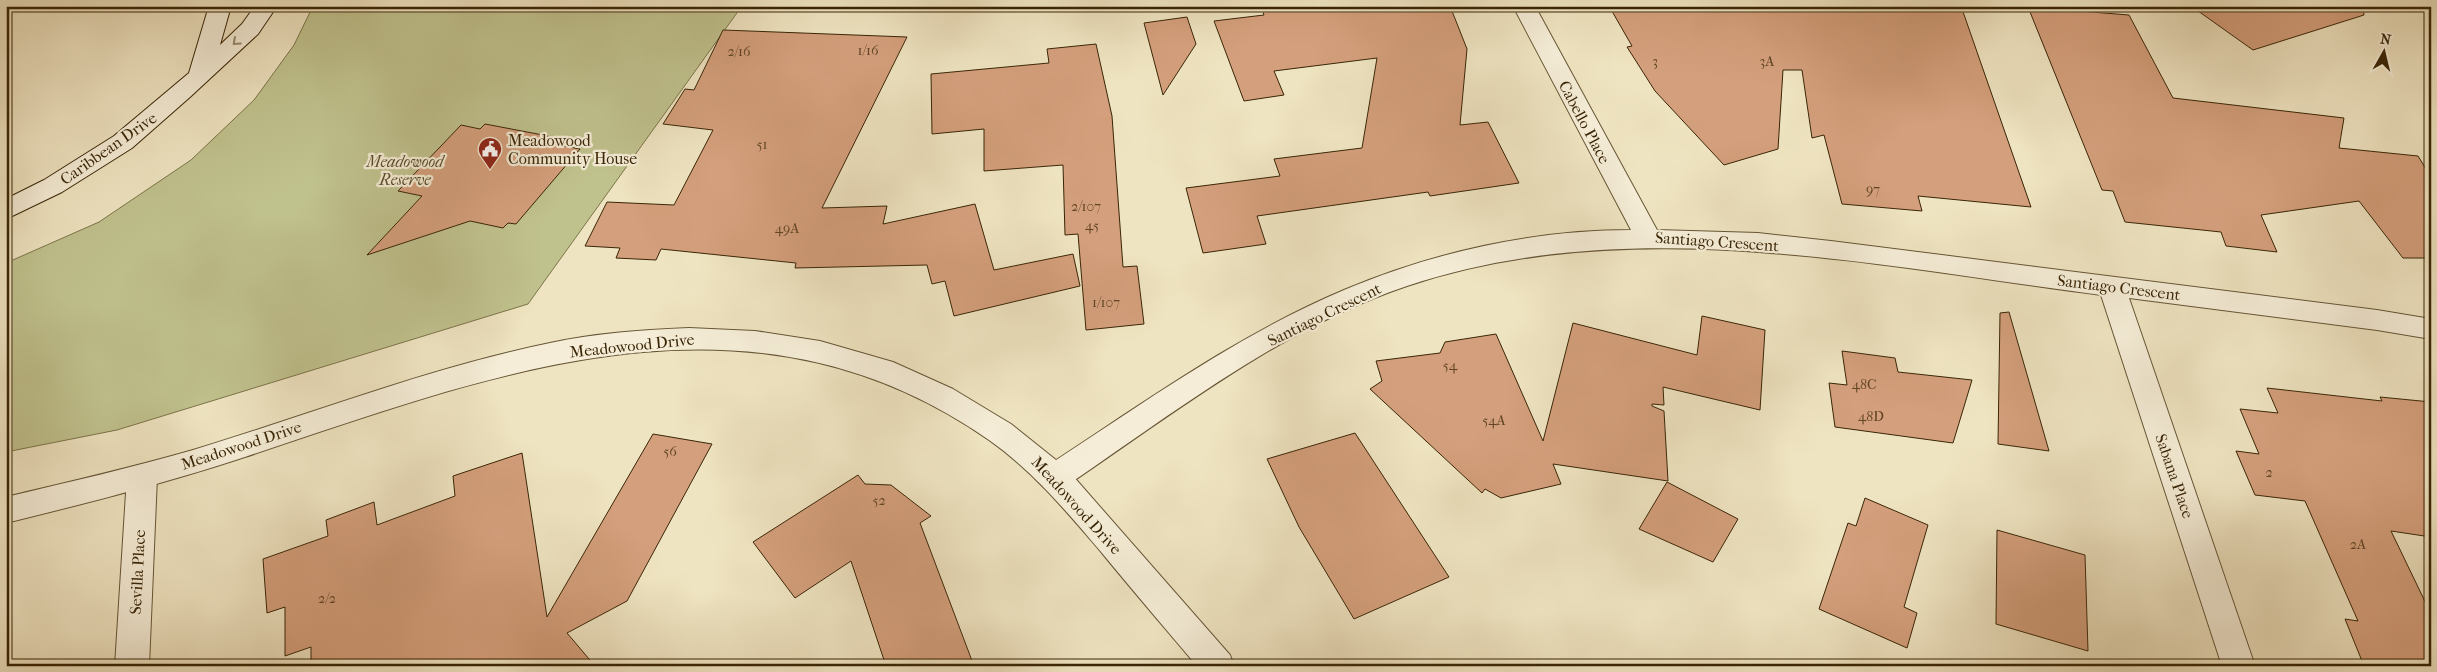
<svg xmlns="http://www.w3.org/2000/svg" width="2437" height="672" font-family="'IM FELL French Canon',serif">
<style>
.green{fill:#c0c28e;stroke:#7c744a}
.building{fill:#d49f7c;stroke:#392506}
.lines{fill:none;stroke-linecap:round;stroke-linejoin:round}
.minor-casing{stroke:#665535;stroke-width:2}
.tertiary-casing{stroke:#665535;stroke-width:2}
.secondary-casing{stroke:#392506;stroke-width:2}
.minor{fill:#f5edd7;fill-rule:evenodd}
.tertiary{fill:#f5edd7;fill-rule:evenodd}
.secondary{fill:#f5edd7;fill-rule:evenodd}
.oneway{stroke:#97896e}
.labels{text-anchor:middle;stroke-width:4.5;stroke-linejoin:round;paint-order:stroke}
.number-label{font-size:14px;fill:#604424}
.street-label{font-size:16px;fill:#392506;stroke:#f5edd7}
.poi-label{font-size:16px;fill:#392506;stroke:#f5edd7;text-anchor:start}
.park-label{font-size:16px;font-style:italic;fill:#5b4c28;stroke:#f5edd7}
</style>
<rect width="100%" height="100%" fill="#efe4c1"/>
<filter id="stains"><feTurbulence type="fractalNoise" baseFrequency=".004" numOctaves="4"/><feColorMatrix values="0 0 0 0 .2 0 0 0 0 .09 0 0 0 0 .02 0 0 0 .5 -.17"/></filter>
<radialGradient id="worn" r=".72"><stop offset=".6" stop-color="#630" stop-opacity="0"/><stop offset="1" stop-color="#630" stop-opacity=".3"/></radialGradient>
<!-- green -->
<path class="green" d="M313 6H772L739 10 528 304 117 430 6 452V263L99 222 191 160 254 100 294 45Z"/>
<!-- building -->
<path class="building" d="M1261 6H1450L1467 49 1460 125 1488 122 1519 183 1430 196 1428 192 1257 216 1266 244 1203 253 1186 188 1280 176 1274 159 1362 148 1377 58 1274 71 1284 95 1244 101 1214 21 1264 15Z
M1609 6H1961L2031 207 1918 196 1922 211 1842 204 1824 135 1812 138 1802 70H1783L1778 149 1724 165 1655 91 1627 47 1632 46Z
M2191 6H2363L2364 15 2253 50Z
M2028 7 2129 15 2173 98 2344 118 2339 148 2418 156 2431 177V258H2403L2359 201 2261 215 2277 252 2226 246 2221 232 2125 222 2113 191 2102 190Z
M1187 17 1196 44 1163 95 1144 23Z
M723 30 907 37 822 208 887 206 883 224 975 204 994 270 1073 254 1080 286 954 316 945 281 932 284 927 265 795 268 796 263 661 249 656 260 616 258 620 248 585 246 607 202 674 205 713 130 663 124 685 89 694 90Z
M1096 44 1112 116 1123 267 1137 266 1144 324 1086 330 1078 234 1065 235 1063 165 984 171V129L932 134 931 74 1049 63 1047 49Z
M485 124 548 136 543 142 580 149 516 224 508 223 503 228 470 221 367 255 422 196 398 191 461 125 480 129Z
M2009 312 2049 451 1998 444 2000 313Z
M1702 316 1765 330 1760 410 1663 387 1664 405 1652 404V406L1664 411 1668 481 1553 464 1561 484 1501 498 1485 489 1482 493 1370 389 1382 381 1376 361 1440 353 1445 342 1496 334 1543 441 1573 323 1697 355Z
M1842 351 1895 358 1898 372 1972 380 1953 443 1835 427 1829 383 1847 385Z
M2267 388 2382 401 2380 397 2431 402V537L2391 531 2431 614V666H2364L2345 619 2358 621 2305 501 2255 495 2236 451 2259 454 2240 409 2278 413Z
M1355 433 1449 577 1354 619 1299 527 1267 459Z
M653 434 712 444 627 601 567 633 595 666H311V647L285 656V607L267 613 263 559 328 536 326 520 374 502 377 525 455 496 453 476 522 453 547 617Z
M858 475 865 484 891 485 931 516 920 523 974 666H886L851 561 795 598 753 542Z
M1667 482 1738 519 1713 562 1639 529Z
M1865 498 1928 525 1904 607 1917 613 1907 648 1819 609 1848 523 1856 526Z
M1997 530 2085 555 2088 651 1996 624Z"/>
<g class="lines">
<!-- minor casing -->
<g class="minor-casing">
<path id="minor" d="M1513 6H1535L1657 230 1758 233 1831 241 2377 310 2431 319V339L2377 330 2129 298 2255 666H2222L2101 295C1875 266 1629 211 1407 286 1282 328 1174 413 1066 486L1055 489 1044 486 1040 477 1044 468C1141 405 1237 335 1344 290 1434 252 1533 230 1631 230Z
M142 465 153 468 157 477 149 666H115L127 477 131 468Z"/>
</g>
<!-- tertiary casing -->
<g class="tertiary-casing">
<path id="tertiary" d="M689 328 755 331 820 341 893 362 953 389 1011 424 1066 468 1230 655 1234 666H1197C1165 628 1133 591 1102 553 1067 512 1033 471 989 440 748 272 494 374 245 457 166 483 87 503 6 523V497C69 482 131 468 193 450 312 414 428 368 550 343 596 333 642 330 689 328Z"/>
</g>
<!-- secondary casing -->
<g class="secondary-casing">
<path id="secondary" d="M209 6H231L220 45 242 24 255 6H277L258 34 190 97 132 148 62 192 6 219V199L44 180 114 136 189 73Z"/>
</g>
<!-- minor -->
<use href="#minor" class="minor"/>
<!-- tertiary -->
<use href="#tertiary" class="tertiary"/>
<!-- secondary -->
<use href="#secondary" class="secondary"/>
</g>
<!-- one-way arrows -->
<defs><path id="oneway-chevron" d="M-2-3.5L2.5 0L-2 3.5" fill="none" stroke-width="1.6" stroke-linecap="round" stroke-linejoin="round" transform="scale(1.25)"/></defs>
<use class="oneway" href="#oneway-chevron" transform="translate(236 42) rotate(138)"/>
<!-- icons -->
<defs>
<g id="civic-pin" transform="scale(1.25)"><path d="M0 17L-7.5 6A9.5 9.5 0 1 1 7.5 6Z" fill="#8f2418" stroke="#f5edd7"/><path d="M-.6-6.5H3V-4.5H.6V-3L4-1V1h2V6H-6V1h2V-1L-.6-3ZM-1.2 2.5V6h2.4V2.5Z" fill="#fff"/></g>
</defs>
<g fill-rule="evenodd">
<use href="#civic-pin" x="490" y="149"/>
</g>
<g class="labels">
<!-- number labels -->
<g class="number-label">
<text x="868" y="55">1/16</text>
<text x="739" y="56">2/16</text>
<text x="1655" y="66">3</text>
<text x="1767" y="66">3A</text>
<text x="762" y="149">51</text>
<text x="1873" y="194">97</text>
<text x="1086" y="211">2/107</text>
<text x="1092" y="230">45</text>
<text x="787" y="233">49A</text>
<text x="1106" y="307">1/107</text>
<text x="1450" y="370">54</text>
<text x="1864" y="389">48C</text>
<text x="1871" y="421">48D</text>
<text x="1494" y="425">54A</text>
<text x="670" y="456">56</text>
<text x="2269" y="477">2</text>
<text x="879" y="505">52</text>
<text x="2358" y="549">2A</text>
<text x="327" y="603">2/2</text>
</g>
<!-- street labels -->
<g class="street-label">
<text transform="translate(1585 122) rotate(62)" y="6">Cabello Place</text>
<text transform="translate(108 148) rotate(-35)" y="6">Caribbean Drive</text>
<text transform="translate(1717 241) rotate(4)" y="6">Santiago Crescent</text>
<text transform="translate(2119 287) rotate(7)" y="6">Santiago Crescent</text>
<text transform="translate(1324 314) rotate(-26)" y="6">Santiago Crescent</text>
<text transform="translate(632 345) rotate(-6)" y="6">Meadowood Drive</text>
<text transform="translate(241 445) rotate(-18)" y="6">Meadowood Drive</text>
<text transform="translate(2175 476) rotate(71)" y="6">Sabana Place</text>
<text transform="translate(1077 505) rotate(48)" y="6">Meadowood Drive</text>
<text transform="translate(137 572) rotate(-87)" y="6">Sevilla Place</text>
</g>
<!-- poi labels -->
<g class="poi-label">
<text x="508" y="146">Meadowood<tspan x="508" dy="18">Community House</tspan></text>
</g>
<!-- park labels -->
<g class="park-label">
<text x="405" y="167">Meadowood<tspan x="405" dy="18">Reserve</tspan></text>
</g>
</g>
<!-- margin -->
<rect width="2437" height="672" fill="none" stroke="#efe4c1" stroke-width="25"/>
<rect x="8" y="8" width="2422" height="657" fill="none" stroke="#392506" stroke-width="2.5"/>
<rect x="12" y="12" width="2412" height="647" fill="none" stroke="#392506"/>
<!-- north arrow -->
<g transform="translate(2384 52) rotate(8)" stroke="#f5edd7" stroke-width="4" paint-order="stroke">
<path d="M0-4L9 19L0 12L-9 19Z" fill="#392506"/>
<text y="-8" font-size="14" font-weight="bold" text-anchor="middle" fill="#392506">N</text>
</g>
<rect width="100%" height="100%" filter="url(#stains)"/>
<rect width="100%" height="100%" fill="url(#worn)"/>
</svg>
